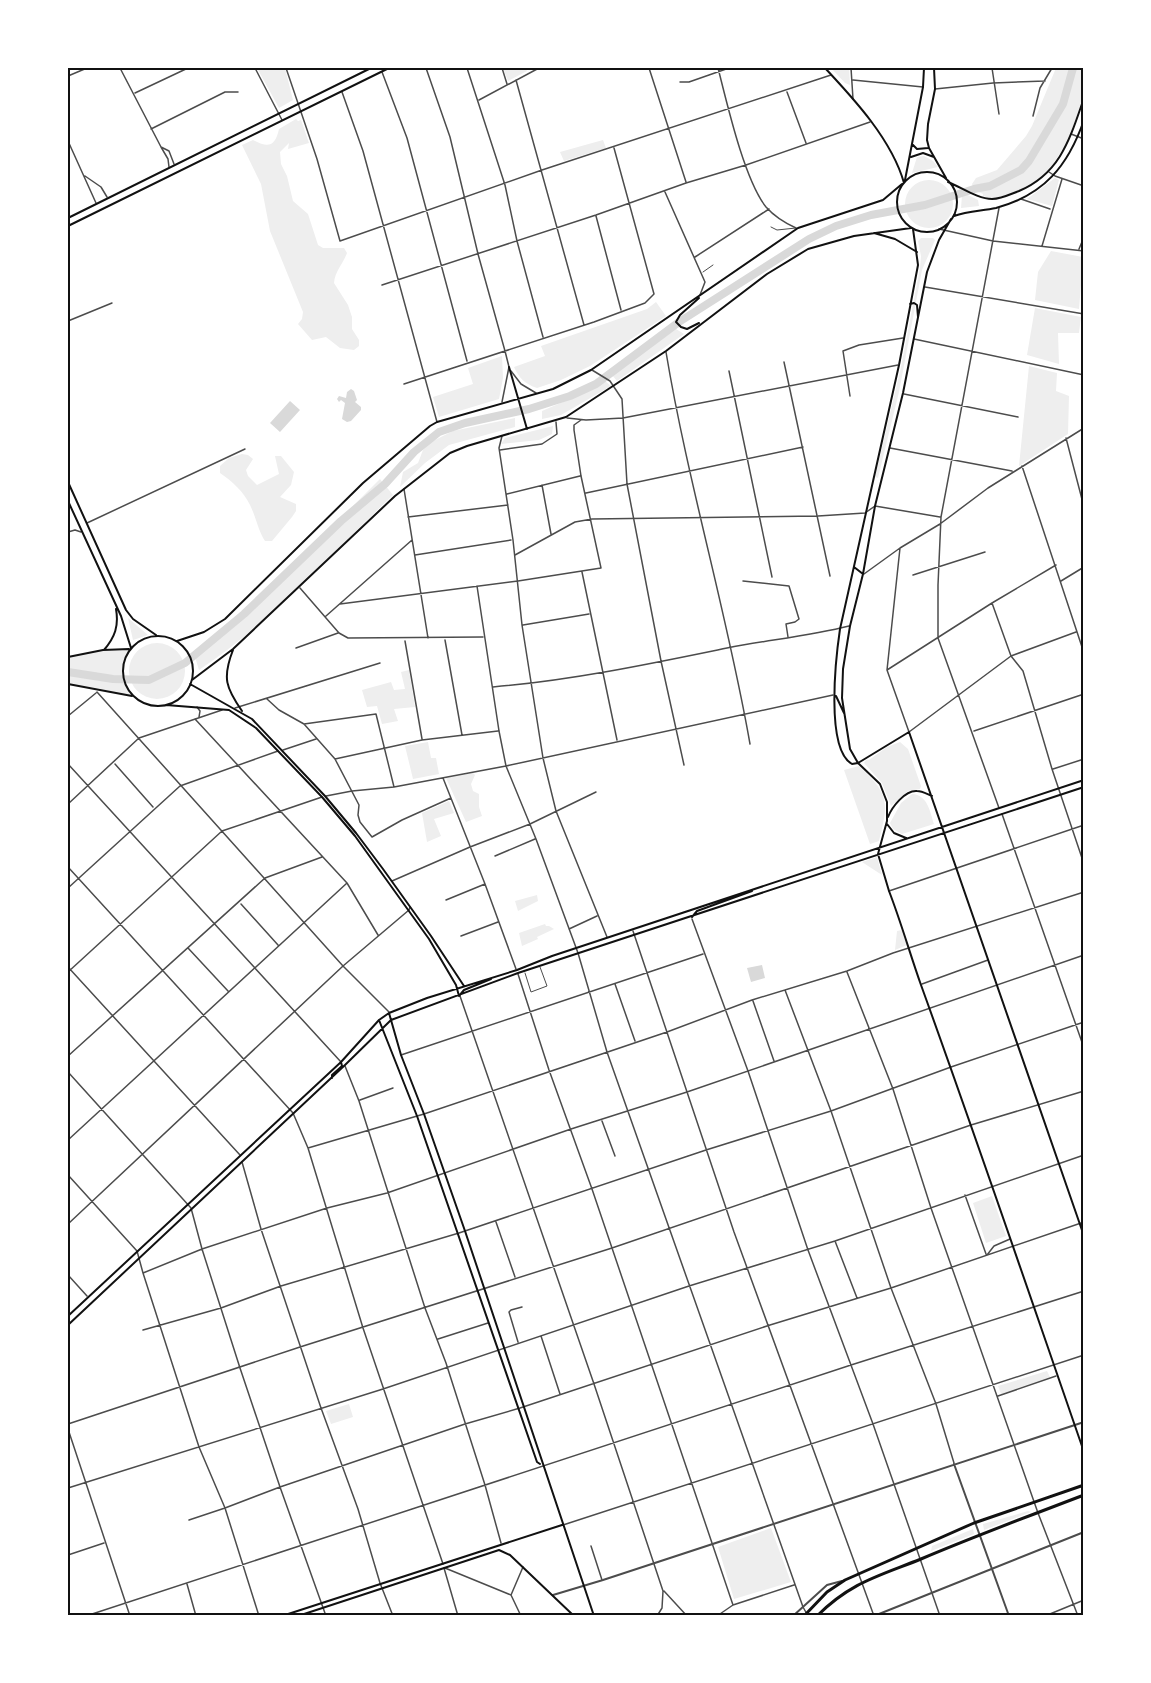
<svg xmlns="http://www.w3.org/2000/svg" width="1151" height="1683" font-family="'Asap Condensed',sans-serif">
<style>
.green{fill:#eee}
.water{fill:#d9d9d9}
.lines{fill:none;stroke-linecap:round;stroke-linejoin:round}
.river{stroke:#d9d9d9;stroke-width:8}
.service{stroke:#4c4c4c;stroke-width:1}
.minor{stroke:#4c4c4c;stroke-width:1.5}
.tertiary{stroke:#4c4c4c;stroke-width:2}
.secondary{stroke:#111;stroke-width:2}
.primary{stroke:#111;stroke-width:3}
.neatline{fill:none;stroke:#111;stroke-width:2}
</style>
<rect width="100%" height="100%" fill="#fff"/>
<!-- green -->
<path class="green" d="M257 68H285L293 100 279 108Z
M503 68H525L527 71 508 81Z
M831 68H849L850 85 845 83Z
M1056 68H1083V97L1068 141 1046 175 1032 185 1013 193 993 199 983 196V194L974 190 972 184 976 178 997 170 1026 136 1032 126Z
M296 119 298 121 301 120 309 143 288 149 289 143 280 152 281 164 287 176 293 201 308 214 318 245 323 248H344L347 253C343 264 335 271 334 283L348 305 352 317V329L359 340V346L354 350 340 348 326 337 312 340 298 324 302 319 303 312 270 231 261 184 242 145 253 140C268 148 275 147 279 129Z
M603 140 606 148 564 161 560 152Z
M924 156 933 161 938 167 912 173 917 157Z
M1055 178 1059 180 1052 206 1027 199Z
M905 204a24 24 0 1 1 48 0a24 24 0 1 1-48 0Z
M966 194 978 200 979 206 961 208 962 195Z
M921 238H933L935 240 922 270 899 392 878 478 875 477 901 367 920 268 921 256 918 241Z
M1051 251 1083 257V285H1081L1079 309 1035 300 1038 272Z
M656 302 666 316 590 366 561 380 537 388C525 384 519 378 514 367L545 356 541 346 647 309Z
M1035 308 1081 317 1079 333H1058L1059 364 1027 355Z
M676 329 684 334 617 381 612 375Z
M502 356 503 378 499 399 439 417 433 397 473 384 468 368Z
M1029 366 1057 373 1056 391 1069 396 1068 434 1019 466Z
M605 381 611 386 561 415 542 419V411L593 389Z
M515 418V427L449 445 425 463 400 487 403 472 418 463 423 450 431 442 453 431Z
M553 426 552 434 539 440 501 444 505 438Z
M242 454 248 455 253 459 246 470 248 476 257 485 279 474 275 456H281L294 472 291 485 280 497 296 504V511L292 517 272 541H265C258 530 256 517 250 505 244 492 232 481 220 473V466L229 458Z
M380 479 393 495C330 555 271 622 199 670L195 657 244 617 341 524 352 507Z
M128 618 148 635 133 640Z
M129 671a28 28 0 1 1 56 0a28 28 0 1 1-56 0Z
M129 649C119 668 122 680 134 697L97 688 68 684V657L103 650Z
M409 670 415 707 394 709 398 721 382 724 377 706 367 707 362 690 391 682 394 690 405 689 401 672Z
M428 742 431 758H436L439 774 413 779 405 746Z
M900 742 908 749 921 786 920 789 908 791 891 806 882 783 864 763 866 760H869L887 747Z
M859 766C889 794 889 801 879 841L870 844 844 770Z
M473 773 475 775 471 784 473 791 479 794V807L482 816 466 822 446 778Z
M912 794C928 795 930 812 934 824L902 834 893 829 890 823 901 803Z
M449 801 454 813 434 819 441 836 427 842 422 813Z
M877 857 882 875 862 862Z
M537 895 538 901 518 911 515 901Z
M545 924 546 926H549L554 929 537 937 538 939 522 946 519 933Z
M902 930 907 945 895 950 897 931Z
M992 1196 1006 1236 986 1243 973 1203Z
M1047 1371 1050 1377 1001 1394 998 1386Z
M349 1404 353 1417 331 1424 326 1411Z
M1028 1511 1031 1512 984 1530 983 1524Z
M771 1528 791 1582 734 1599 718 1547Z
M973 1529 974 1534 931 1551 932 1546Z"/>
<!-- water -->
<path class="water" d="M351 389 354 391 357 400 355 402 361 407V410L351 421 347 422 342 419 345 403 341 400 339 402 337 399 339 396 346 398 347 392Z
M290 401 300 410 280 432 270 423Z
M762 965 765 978 751 982 747 968Z"/>
<g class="lines">
<!-- river -->
<path class="river" d="M68 672 113 679 149 680 185 663 244 614 341 521 385 484 414 452 439 432 465 423 529 409 570 396 596 384 679 322 809 239 836 226 871 215 925 205 974 189 990 186 1021 170 1029 161 1063 104 1073 68"/>
<!-- service -->
<path class="service" d="M771 227 777 230 796 228
M703 272 713 265
M525 973 531 992 547 986 540 967"/>
<!-- minor -->
<path class="minor" d="M120 68 161 147
M255 68 282 120
M286 68 317 159 340 241 542 170 831 75
M426 68 450 137 478 254 505 351 509 367 502 402
M467 68 505 185 517 241 543 337
M502 68 507 84
M649 68 686 182
M718 68C727 103 744 179 766 207 774 216 785 223 796 228
M851 68 853 99
M992 68 999 114
M382 72 407 138 467 361
M68 76 87 68
M516 80 584 325
M853 80 923 87
M680 82H689L729 68
M935 89 993 83 1045 81
M342 92 363 151 437 422
M787 92 806 143
M135 93 188 68
M479 100 539 68
M1033 116 1040 88 1052 68
M151 129 225 92H238
M1071 134 1084 139
M68 141 96 203
M169 167 168 159 161 147 169 151 174 164
M1049 172 1055 176 1084 186
M85 176 101 187 107 197
M665 192 705 282 700 295
M1021 199 1050 209
M999 208 941 517 938 585V638L999 808
M596 216 621 310
M939 229 993 241 1084 251
M1042 246 1062 179
M1079 249 1084 237
M695 257 769 209
M382 285 596 215 686 183 746 165 870 122
M925 287 1084 314
M68 321 112 303
M914 339 1084 375
M666 352C688 484 727 612 750 744
M784 362 830 576
M592 370 610 381 622 399 627 484 661 661 684 765
M511 371 521 384 536 393
M729 371 772 577
M404 384 594 322 645 303 654 294 614 148
M904 394 1018 417
M850 396 843 351 859 345 903 338
M567 418 586 420 623 418 898 365
M502 436 499 448 513 540 522 625 543 758 556 811 607 937
M1066 438 1084 507
M890 448 1012 471
M500 450 542 444 557 434 556 422
M1022 466 1084 653
M542 485 551 534
M404 489 428 638
M586 493 803 447
M507 494 580 476
M408 517 508 505
M87 523 245 449
M68 532 75 530 81 532
M900 548 887 670 909 732 1011 656 1076 632
M415 555 511 540
M515 555 575 522 592 519 818 516 865 513 875 506 940 517
M582 572 617 740
M864 574 900 548 940 524 988 488 1084 428
M913 575 985 552
M743 581 789 586 799 619 795 622 786 624 788 637
M1061 581 1084 567
M477 586 499 731 506 766 536 839 578 953 607 1052 803 1607 808 1616
M300 588 339 633 348 638 483 637
M992 603 1011 656 1023 671 1052 769 1084 864
M340 604 518 581 601 568 581 476 574 430V425L581 420
M326 616 412 540
M523 625 589 614
M445 640 462 735
M405 641 422 739
M296 648 338 633
M887 670 992 603 1056 565
M493 687C573 680 649 664 727 648 768 640 809 636 849 626
M97 692 343 966 389 1012
M267 699 279 710 304 724 335 759 359 805 358 815 360 822 372 837 402 820 451 798
M197 707 200 711 199 717
M235 708 380 663
M68 716 96 693
M195 719 347 883 378 935
M304 724 376 714 394 787
M974 731 1084 694
M283 750 316 739
M335 759 422 740 498 731
M68 764 341 1062
M115 764 153 807
M1053 769 1084 759
M443 778 485 884 516 969
M326 796 352 791 394 787 506 766 833 695
M68 804 139 738 222 710
M1002 814 1084 1048
M495 856 535 839
M68 867 293 1113 308 1148 363 1328 443 1564
M392 881 470 847 530 824 596 792
M68 888 180 786 278 751
M889 891 1084 825
M446 900 485 884
M241 904 278 945
M692 919 748 1071 808 1250 873 1424 940 1616
M569 929 597 916
M633 931 734 1232 874 1616
M461 936 498 922
M188 948 228 991
M68 967 240 1155
M68 972 222 831 322 797
M847 972 893 1089 931 1208 1038 1513 1078 1616
M518 974 549 1070 592 1189 733 1605
M615 984 635 1041
M922 984 988 960
M785 990 831 1111 891 1288 936 1404 954 1463
M460 996 594 1384 663 1591 662 1608 657 1616
M753 1001 774 1061
M401 1055 703 954
M68 1056 265 878 322 857
M345 1066 359 1101 425 1308 446 1363 485 1485 501 1543
M68 1072 191 1208 202 1249 240 1368 280 1487 326 1616
M360 1100 393 1088
M602 1121 615 1156
M68 1140 347 883
M308 1148 424 1114 667 1032 752 1000 847 971 893 953 1084 892
M242 1162 261 1229 321 1408 358 1509 380 1583 393 1616
M68 1175 137 1251 143 1273 199 1447 225 1508 259 1616
M965 1195 986 1254
M496 1222 515 1277
M68 1224 343 966 409 910 410 907
M835 1241 857 1298
M987 1255 994 1246 1010 1239
M143 1273 202 1249 327 1208 387 1193 571 1129 687 1092 1084 955
M68 1275 87 1296
M143 1330 221 1308 281 1286 459 1233 706 1150 831 1111 951 1067 1084 1022
M541 1336 560 1394
M438 1339 488 1323
M518 1342 509 1312 511 1310 522 1307
M998 1396 1056 1376
M68 1424 300 1347 612 1248 971 1125 1084 1091
M68 1429 130 1616
M68 1488 383 1389 689 1286 835 1241 1084 1155
M189 1520 225 1508 280 1487 465 1424 520 1408 770 1325 891 1288 1084 1222
M563 1525 1084 1355
M591 1546 602 1580
M68 1555 104 1543
M444 1568 458 1616
M445 1568 511 1595
M187 1584 196 1616
M664 1591 687 1616
M86 1616 851 1365 1084 1291
M521 1616 511 1595 523 1567
M717 1616 733 1605 794 1585
M1045 1616 1084 1600"/>
<!-- tertiary -->
<path class="tertiary" d="M954 1464 1009 1616
M553 1595 603 1580 1084 1422
M793 1616 827 1585 842 1581
M874 1616 1084 1532"/>
<!-- secondary -->
<path class="secondary" d="M825 68C854 99 892 140 904 183
M934 68 935 89 928 124 927 140 929 148 946 178
M912 144 917 149 928 148
M911 157 923 153 934 157
M897 202a30 30 0 1 1 60 0a30 30 0 1 1-60 0Z
M905 180 923 87 924 68
M948 182C961 187 978 199 992 199 1001 199 1011 194 1019 191 1061 173 1070 138 1084 98
M954 216C968 211 982 211 996 208 1044 195 1068 166 1084 120
M68 218 371 68
M951 219 939 240 927 272 903 393 875 506 863 574 850 626 843 669 842 698 850 749 858 763 880 784 887 802V821L878 854 889 891C901 922 910 954 921 985 977 1140 1030 1296 1084 1452
M68 226 389 68
M874 233 895 239 917 252
M699 298 680 315 676 322 681 327 687 329 699 323
M910 304 914 303 917 305 918 317
M509 367 527 429
M68 482 126 610 133 619 156 635
M68 501 121 616 131 648
M854 567 863 574
M123 671a35 35 0 1 1 70 0a35 35 0 1 1-70 0Z
M177 641 204 632 225 619 363 483 430 426 437 422 553 389 591 370 798 228 883 200 902 184
M104 650C115 637 119 626 116 609
M233 650C222 678 226 688 242 711
M68 657 103 650 129 649
M192 680 233 649 395 496 450 453 467 446 566 417 666 351 767 274 808 249 854 236 911 228
M68 684 132 696
M190 684 252 719 325 796 356 833 383 869 431 936 464 986
M836 696 844 713
M166 705 229 710 256 728 322 797 355 836 429 939 456 985 459 996
M858 763 909 732 1084 1236
M858 763 852 764C825 749 836 656 840 629L899 365 918 265 913 229
M888 817C892 807 905 790 917 791 922 791 927 794 932 796
M887 824 894 833 906 838
M692 917 697 911 752 891
M459 996 464 990 491 979
M389 1013 401 1055 424 1114 465 1231 594 1616
M379 1020 417 1116 537 1462 540 1464
M332 1078V1075L342 1066 341 1062
M68 1316 341 1062 379 1020 389 1013 427 998 517 970 552 956 1084 780
M68 1325 345 1065 391 1020 518 973 1084 787
M282 1616 562 1525
M298 1616 499 1550 510 1555 574 1616"/>
<!-- primary -->
<path class="primary" d="M804 1616 827 1592 845 1580 974 1523 1084 1485
M817 1616C851 1582 879 1576 921 1559 975 1536 1029 1516 1084 1495"/>
</g>
<!-- border -->
<rect width="1151" height="1683" fill="none" stroke="#ffffff" stroke-width="138"/>
<rect x="69" y="69" width="1013" height="1545" class="neatline"/>
</svg>
